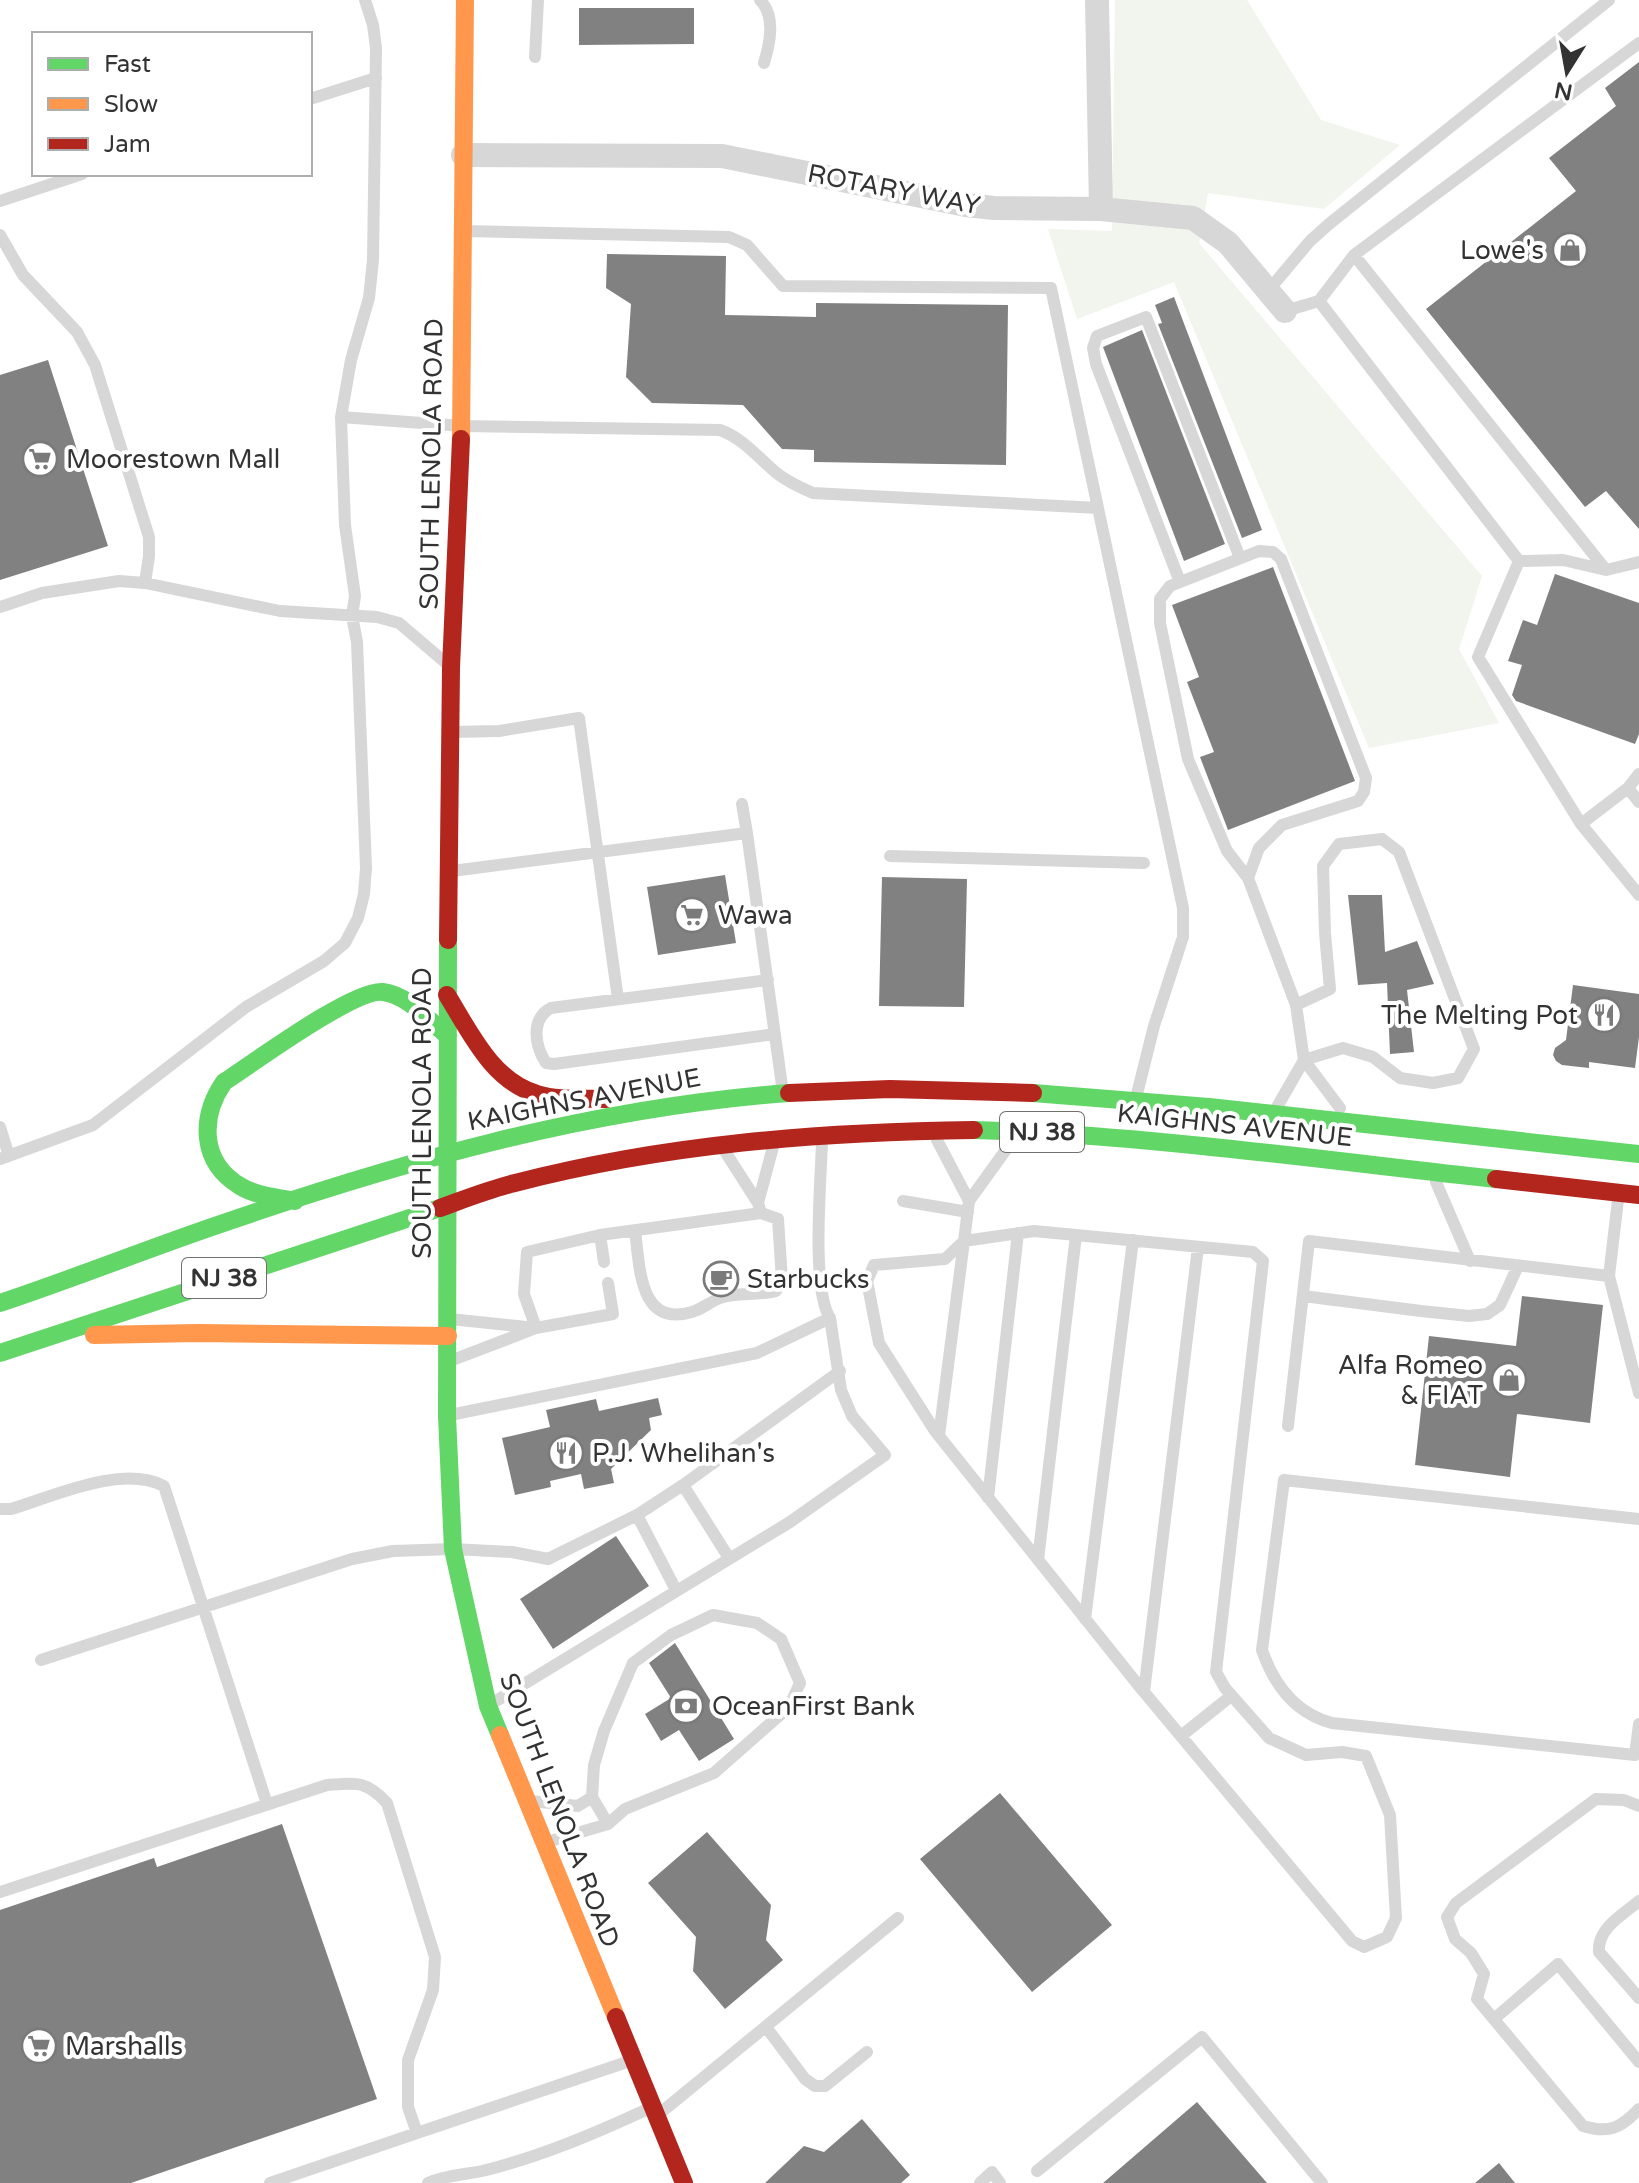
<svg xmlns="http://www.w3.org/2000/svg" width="1639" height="2183" font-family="'Varela Round',sans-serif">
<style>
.green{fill:#f1f5ed}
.building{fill:#818181}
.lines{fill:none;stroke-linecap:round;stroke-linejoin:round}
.lane{stroke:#d7d7d7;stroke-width:12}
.street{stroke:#d7d7d7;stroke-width:24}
.fast{stroke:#63d668;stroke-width:18}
.slow{stroke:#ff974d;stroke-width:18}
.jam{stroke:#b3261e;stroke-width:18}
.labels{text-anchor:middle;stroke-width:8;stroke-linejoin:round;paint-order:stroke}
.shield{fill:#fff;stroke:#707070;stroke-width:2}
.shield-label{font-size:24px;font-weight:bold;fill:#333}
.street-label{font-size:26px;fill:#333;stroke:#fff}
.poi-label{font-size:26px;fill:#333;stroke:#fff;text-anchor:start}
</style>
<rect width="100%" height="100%" fill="#fff"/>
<!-- green -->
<path class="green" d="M1115 0H1247L1321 120 1400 145 1324 209 1208 193 1199 243 1482 576 1459 649 1499 723 1369 748 1174 282 1077 319 1048 229 1112 231Z"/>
<!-- building -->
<path class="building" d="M579 8H694V44L579 45Z
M1639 62V529L1606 491 1585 507 1426 309 1576 191 1549 158 1616 106 1605 88Z
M607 254 726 256 725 315 816 317V303L1008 305 1006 465 814 462V450L782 449 743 405 652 403 626 377 631 304 606 288Z
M1174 297 1262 530 1242 538 1158 324 1162 323 1155 305Z
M1142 330 1225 544 1184 561 1103 347Z
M48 360 108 546 0 580V375Z
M1273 567 1355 781 1228 830 1200 757 1214 752 1187 682 1199 677 1172 605Z
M1555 574 1639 603V734L1635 744 1516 701 1512 695 1522 665 1508 661 1523 620 1537 625Z
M725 875 736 943 658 955 647 887Z
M882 877 967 879 964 1007 879 1006Z
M1348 895H1382L1385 952 1417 941 1434 984 1407 990 1414 1052 1390 1054 1387 983 1358 985Z
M1573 985 1639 994V1037L1635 1068 1589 1062V1068L1562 1065 1556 1061 1553 1055 1555 1048 1566 1040Z
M1522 1296 1603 1305 1590 1423 1517 1414 1510 1477 1415 1465 1429 1336 1516 1346Z
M658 1398 662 1415 649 1418 651 1430 611 1469 614 1483 584 1489 581 1474 550 1481 551 1487 515 1495 502 1438 550 1427 546 1410 596 1399 599 1411Z
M616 1536 649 1586 553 1649 520 1599Z
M675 1643 734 1739 699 1761 679 1730 661 1741 645 1714 671 1698 649 1663Z
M1000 1793 1112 1925 1032 1992 920 1859Z
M282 1824 377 2099 131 2183H0V1910L154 1858 157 1867Z
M707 1832 771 1905 766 1940 783 1960 725 2009 693 1971 696 1937 648 1883Z
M1197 2102 1267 2183H1103Z
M862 2119 910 2175 901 2183H765L804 2146 824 2152Z
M1499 2163 1515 2183H1475Z"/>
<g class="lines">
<!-- lane -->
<path class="lane" d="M760 0C776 16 770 43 764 63
M535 57 538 0
M310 99 376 78
M0 201 82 174
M464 231 729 237 747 245 783 286 1051 288 1098 508
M0 235 23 275 77 332 95 365 149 537V556L145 583
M1354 255 1606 570
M1268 291 1310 241 1329 224 1609 0
M1319 301 1354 255 1639 43
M1285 311 1319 301 1519 561 1563 560 1606 570 1639 562
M341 417 462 426 720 430C742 438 756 455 773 470 784 480 799 487 813 493L1098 508 1183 908V937L1154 1026 1137 1094
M1519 561 1478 657 1581 824 1639 895
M1180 582 1096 364 1093 348 1097 336 1146 317 1240 558
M0 607 42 593 119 581 145 583 280 611 377 617 399 623 446 663
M451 732 499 731 579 718 618 999
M1639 774 1628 788 1639 802
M742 804 747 833
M1581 824 1628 788
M1382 839 1399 852 1474 1049 1458 1078 1433 1083 1400 1078 1373 1057 1343 1048 1304 1060 1296 1005 1330 989 1325 933 1323 866 1339 844Z
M890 856 1144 863
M452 871 747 833 782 1086
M1248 878 1259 848 1282 825 1358 801 1364 792 1366 778 1281 559 1273 552 1259 551 1170 586 1160 599V623L1188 759 1227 851 1248 878 1296 1005
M768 980 551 1008C530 1019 535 1046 546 1063L554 1064 775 1034
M1277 1107 1304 1060 1340 1108
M0 1127 9 1156
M937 1140 969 1201
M726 1153 758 1203 773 1147
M0 1159 93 1125 246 1007 324 961 345 943 358 918 364 894 366 868 357 642 352 616 355 596 345 525 341 417 351 360 369 298 373 260 376 48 373 25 365 0
M1436 1182 1470 1261
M903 1201 968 1212
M635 1231C640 1265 638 1328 692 1312 702 1309 710 1302 720 1298 736 1292 758 1296 776 1291L782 1280 778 1219 761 1213
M600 1235 604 1262
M964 1241 945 1259 874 1265 867 1281 879 1343 935 1431 1139 1686 1352 1941 1364 1947 1387 1937 1396 1918 1390 1815 1366 1756 1342 1752 1306 1755 1269 1738 1225 1688 1216 1672 1263 1261 1253 1252 1034 1231 964 1241 969 1201 1013 1140
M1609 1276 1639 1393
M608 1283 613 1314 536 1328 524 1294 527 1252 600 1235 761 1213 758 1203
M1303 1296 1421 1311 1469 1316 1487 1314 1500 1305 1518 1266
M450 1319 536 1328 450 1361
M450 1415 757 1353 830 1318
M1288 1426 1309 1241 1609 1276 1618 1200
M939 1436 964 1241
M683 1485 729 1558
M988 1498 1018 1233
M0 1509H11C54 1496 122 1464 164 1486L267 1804
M637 1515 676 1590
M1639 1519 1284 1480 1262 1650C1274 1685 1295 1713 1332 1723L1635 1755 1639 1724
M1038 1560 1076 1235
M1085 1619 1133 1240
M41 1660 352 1559 393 1551 453 1549 512 1552 548 1559 637 1515 683 1485 840 1371
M1144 1692 1198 1247
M491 1704 790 1522 885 1455 852 1416 841 1390 830 1318C811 1288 821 1181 822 1141
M1181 1736 1231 1696
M531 1801 578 1806 592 1797 594 1765 604 1731 633 1663 671 1635 713 1615 757 1623 781 1639 800 1683 789 1707 714 1773 625 1809 608 1824 592 1797
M1639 1806 1624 1800 1596 1799 1456 1903 1447 1917 1455 1939 1471 1953 1484 1974 1477 1999 1583 2126C1609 2134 1621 2128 1639 2109
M547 1842 608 1824
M0 1892 327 1785C356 1783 366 1780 387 1803L435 1957 433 1990 408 2060V2107L417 2133 630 2061
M1639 1901C1623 1915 1597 1928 1599 1952L1639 1998
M1494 2019 1558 1964 1639 2062
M766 2027 805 2079 815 2086H825L867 2052
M659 2114 898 1918
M1037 2171 1202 2037 1322 2183
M270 2183 417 2133
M428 2183C446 2175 463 2175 482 2171 540 2157 596 2133 650 2108
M980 2183 992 2172 1000 2183"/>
<!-- street -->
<path class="street" d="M1097 0 1101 209
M463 155 722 156 966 205 994 208 1101 209 1193 218 1228 243 1285 311"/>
<!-- fast -->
<path class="fast" d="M448 940 447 1416 453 1549 488 1706 500 1735
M1033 1093 1209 1107 1639 1154
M974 1130C1148 1135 1322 1160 1496 1179
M295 1201C277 1197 256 1196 240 1186 200 1162 200 1117 224 1082 252 1064 355 988 383 992 408 995 429 1021 448 1036
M0 1303C69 1280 137 1253 206 1229 396 1163 588 1108 789 1093
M0 1353 440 1208"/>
<!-- slow -->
<path class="slow" d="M461 439 465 0
M94 1335 198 1333 448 1336
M500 1735 616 2017"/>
<!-- jam -->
<path class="jam" d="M448 940 451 668 461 439
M447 995C470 1032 492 1081 537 1094 559 1101 584 1098 606 1099
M789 1093 890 1089 1033 1093
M1496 1179 1639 1195
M440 1208C465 1199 490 1189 515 1183 665 1144 819 1132 974 1130
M616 2017 684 2183"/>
</g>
<!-- icons -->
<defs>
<g id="shop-ring" transform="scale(1.8)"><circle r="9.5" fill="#fff" stroke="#7a7a7a" stroke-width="1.5"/><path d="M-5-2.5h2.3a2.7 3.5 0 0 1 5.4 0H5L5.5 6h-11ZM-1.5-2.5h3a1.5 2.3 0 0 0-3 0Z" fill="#7a7a7a"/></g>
<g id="supermarket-ring" transform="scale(1.8)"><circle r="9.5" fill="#fff" stroke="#7a7a7a" stroke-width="1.5"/><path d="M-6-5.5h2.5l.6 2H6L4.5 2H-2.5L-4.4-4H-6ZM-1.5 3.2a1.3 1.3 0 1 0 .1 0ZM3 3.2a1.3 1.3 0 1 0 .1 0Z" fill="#7a7a7a"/></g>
<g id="restaurant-ring" transform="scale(1.8)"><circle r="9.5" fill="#fff" stroke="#7a7a7a" stroke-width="1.5"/><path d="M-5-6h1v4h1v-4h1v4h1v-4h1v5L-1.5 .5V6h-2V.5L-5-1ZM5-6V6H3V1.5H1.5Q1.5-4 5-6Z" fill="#7a7a7a"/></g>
<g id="cafe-ring" transform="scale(1.8)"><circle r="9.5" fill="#fff" stroke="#7a7a7a" stroke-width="1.5"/><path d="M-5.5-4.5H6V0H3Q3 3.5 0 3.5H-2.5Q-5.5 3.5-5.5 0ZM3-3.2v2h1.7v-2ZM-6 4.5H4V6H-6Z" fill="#7a7a7a"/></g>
<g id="bank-ring" transform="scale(1.8)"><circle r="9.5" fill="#fff" stroke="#7a7a7a" stroke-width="1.5"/><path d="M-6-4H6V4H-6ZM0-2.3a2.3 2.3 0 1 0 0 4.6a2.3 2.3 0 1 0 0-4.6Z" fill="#7a7a7a"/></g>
</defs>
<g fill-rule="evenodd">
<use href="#shop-ring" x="1570" y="250"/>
<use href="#supermarket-ring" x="40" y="459"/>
<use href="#supermarket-ring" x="692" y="915"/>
<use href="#restaurant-ring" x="1604" y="1015"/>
<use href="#cafe-ring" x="721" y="1279"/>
<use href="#shop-ring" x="1509" y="1380"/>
<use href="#restaurant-ring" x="566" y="1453"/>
<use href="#bank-ring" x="686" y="1706"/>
<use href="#supermarket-ring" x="39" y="2046"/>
</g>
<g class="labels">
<!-- shield labels -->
<g class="shield">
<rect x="1000" y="1112" width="84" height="40" rx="6"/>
<rect x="182" y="1258" width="84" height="40" rx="6"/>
</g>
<g class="shield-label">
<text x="1042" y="1140">NJ 38</text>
<text x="224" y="1286">NJ 38</text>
</g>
<!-- street labels -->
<g class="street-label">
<text transform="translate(894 189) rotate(11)" y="9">ROTARY WAY</text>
<text transform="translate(431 464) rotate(-89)" y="9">SOUTH LENOLA ROAD</text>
<text transform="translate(584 1099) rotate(-11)" y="9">KAIGHNS AVENUE</text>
<text transform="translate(422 1113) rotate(-90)" y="9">SOUTH LENOLA ROAD</text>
<text transform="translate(1235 1125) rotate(6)" y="9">KAIGHNS AVENUE</text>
<text transform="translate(560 1810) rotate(69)" y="9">SOUTH LENOLA ROAD</text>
</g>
<!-- poi labels -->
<g class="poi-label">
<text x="1544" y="259" text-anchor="end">Lowe's</text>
<text x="66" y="468">Moorestown Mall</text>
<text x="718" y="924">Wawa</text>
<text x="1578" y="1024" text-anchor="end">The Melting Pot</text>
<text x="747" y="1288">Starbucks</text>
<text x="1483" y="1374" text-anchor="end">Alfa Romeo<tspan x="1483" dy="30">&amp; FIAT</tspan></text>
<text x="592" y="1462">P.J. Whelihan's</text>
<text x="712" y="1715">OceanFirst Bank</text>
<text x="65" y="2055">Marshalls</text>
</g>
</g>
<!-- legend -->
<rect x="32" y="32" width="280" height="144" fill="#ffffff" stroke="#adadad" stroke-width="2"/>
<rect x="48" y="58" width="40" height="12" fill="#63d668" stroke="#adadad" stroke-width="2"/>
<text x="104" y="72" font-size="24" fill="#333333">Fast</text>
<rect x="48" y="98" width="40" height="12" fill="#ff974d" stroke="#adadad" stroke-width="2"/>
<text x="104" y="112" font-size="24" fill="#333333">Slow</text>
<rect x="48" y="138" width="40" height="12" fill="#b3261e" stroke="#adadad" stroke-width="2"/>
<text x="104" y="152" font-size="24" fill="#333333">Jam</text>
<!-- north arrow -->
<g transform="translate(1567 72) rotate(191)" stroke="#ffffff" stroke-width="6" paint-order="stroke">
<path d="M0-6L14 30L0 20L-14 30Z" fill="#333333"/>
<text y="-12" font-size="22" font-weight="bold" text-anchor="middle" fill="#333333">N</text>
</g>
</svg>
